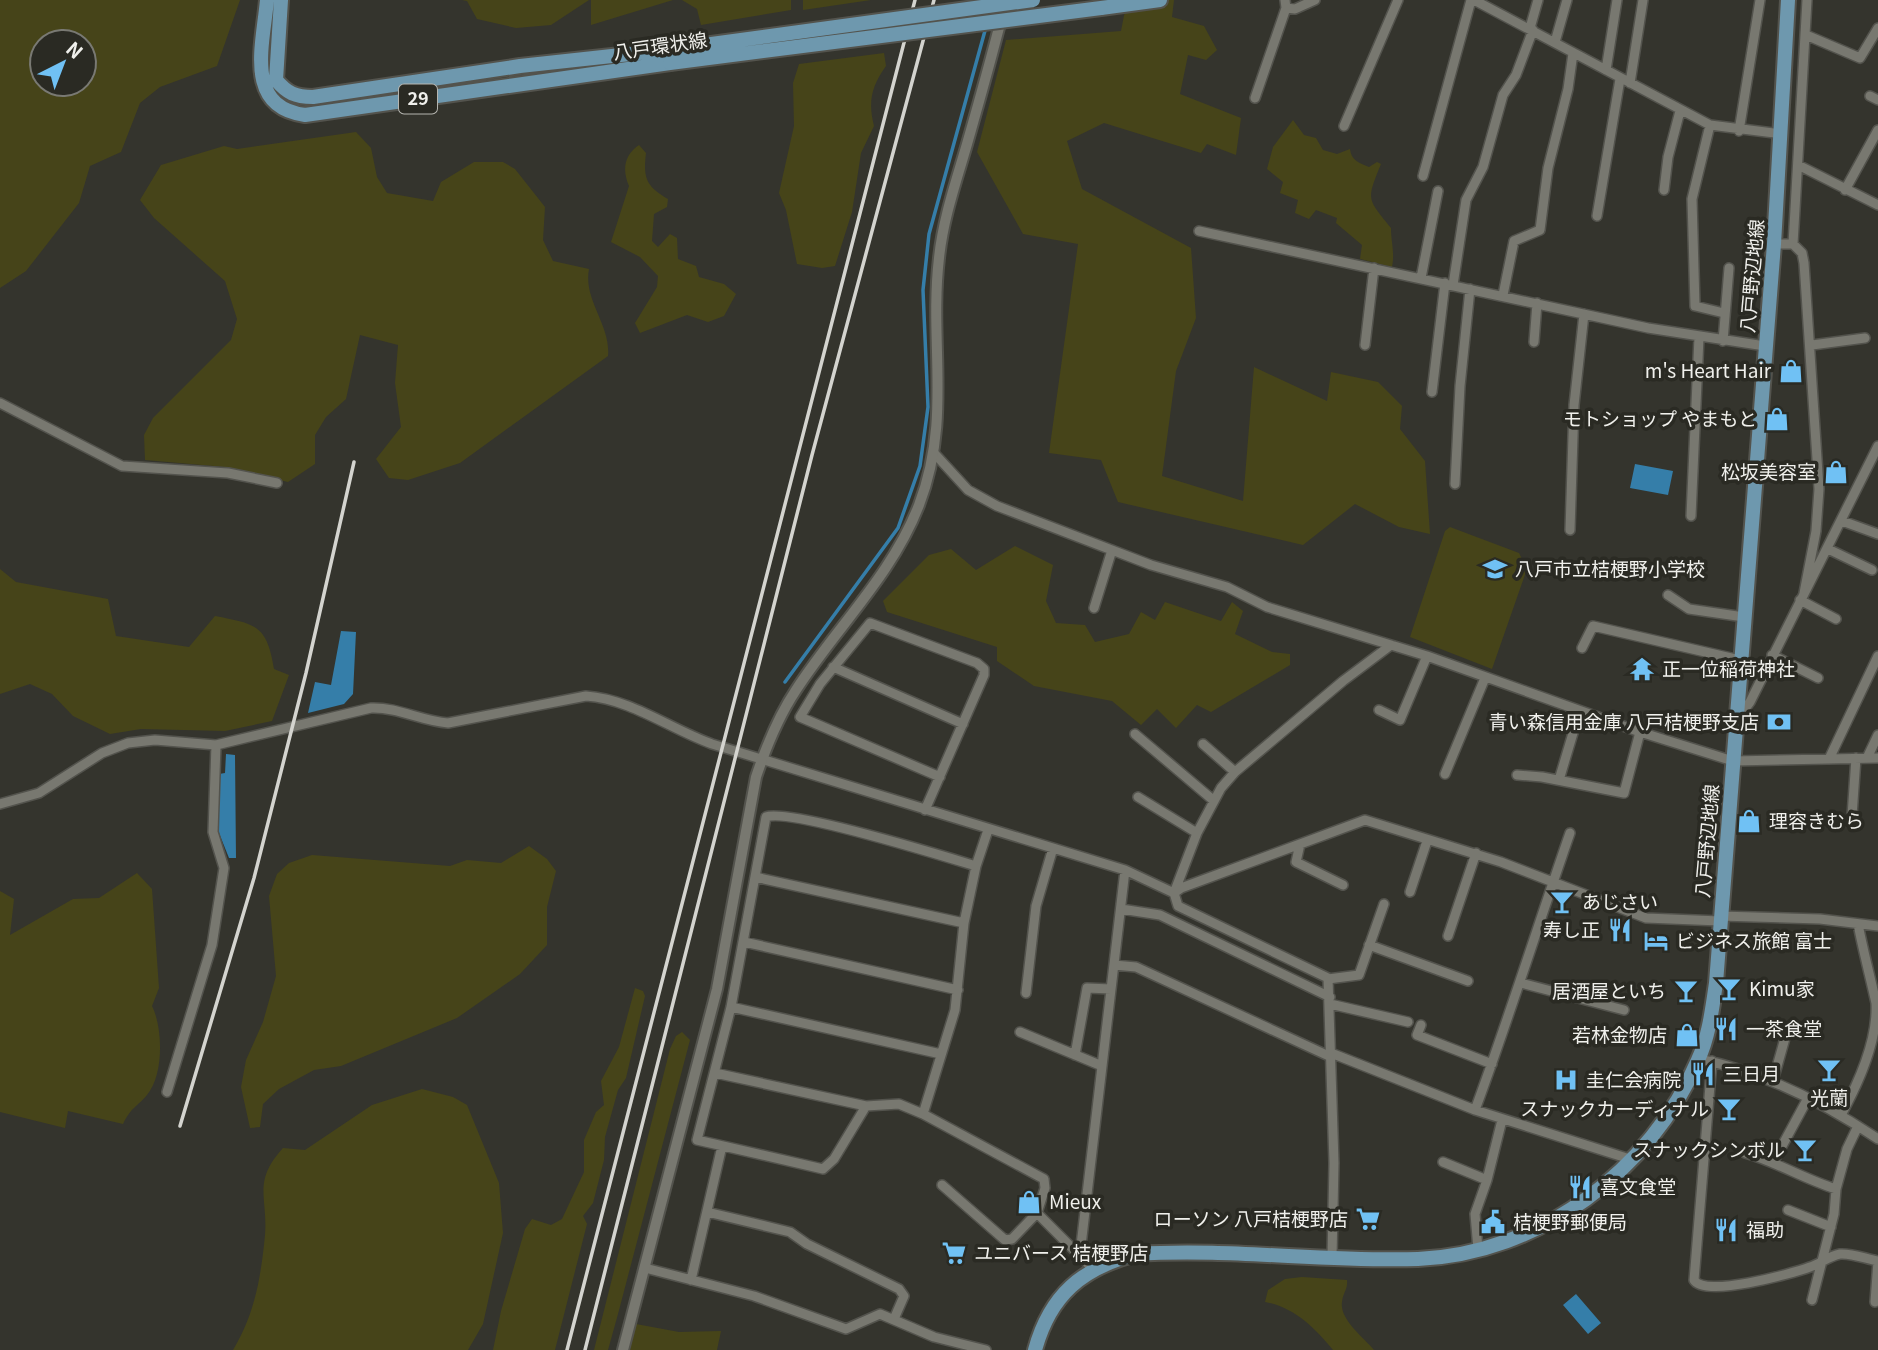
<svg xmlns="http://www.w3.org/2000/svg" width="1878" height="1350" font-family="Georgia,'Noto Sans JP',serif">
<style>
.green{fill:#464419;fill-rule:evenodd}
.water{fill:#357ea9}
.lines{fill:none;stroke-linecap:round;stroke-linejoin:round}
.stream{stroke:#357ea9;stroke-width:3.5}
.minor-casing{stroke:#53534d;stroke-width:12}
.tertiary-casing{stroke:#53534d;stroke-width:14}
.primary-casing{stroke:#53534d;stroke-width:18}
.minor{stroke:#787870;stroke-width:9}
.tertiary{stroke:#787870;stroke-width:10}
.primary{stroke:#6e98ae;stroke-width:14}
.rail{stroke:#d4d4cf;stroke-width:3.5}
.primary-bridge-casing{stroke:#53534d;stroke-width:18;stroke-linecap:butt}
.primary-bridge{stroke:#6e98ae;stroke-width:14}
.labels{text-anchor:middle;stroke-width:7;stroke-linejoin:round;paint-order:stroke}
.shield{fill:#2a2a23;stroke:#b5b5b0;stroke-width:2}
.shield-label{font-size:18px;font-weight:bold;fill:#f0f0ec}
.street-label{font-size:19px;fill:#f0f0ec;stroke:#2a2a23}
.poi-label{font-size:19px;fill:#f0f0ec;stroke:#2a2a23;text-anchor:start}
</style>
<rect width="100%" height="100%" fill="#34342d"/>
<!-- green -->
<path class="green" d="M0 0H240L217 66 160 87 140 103 121 152 90 166 79 203 26 271 0 288ZM42 42H84V84H42Z
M462 0H589L551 25 516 28 477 19 467 1Z
M591 0H673L591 25Z
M682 0H791V10L701 25 697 9Z
M803 0H871L803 10Z
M1127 0H1174L1172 17 1204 26 1217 50 1206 60 1188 55 1180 94 1241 118 1236 155 1207 144 1201 153 1104 123 1067 141 1082 189 1191 248 1196 318 1176 371 1162 476 1243 501 1254 367 1327 401 1331 372 1378 382 1402 406 1400 429 1425 461 1430 534 1399 527 1355 504 1303 545 1118 502 1101 460 1049 453 1078 244 1023 234 977 152 1006 40 1121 31Z
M884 53 886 66C871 87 868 102 874 126L861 153 852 212 835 266 822 268 797 264 786 210 779 193 794 126 793 83 799 64Z
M1293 120 1304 135 1316 138 1323 150 1337 154 1350 149C1351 160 1359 163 1369 167L1377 162 1381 164C1366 201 1367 198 1391 228 1391 243 1395 252 1392 267L1360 259 1362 245 1336 223 1337 218 1316 210 1309 219 1295 213 1298 200 1280 193 1283 182 1267 169 1273 147Z
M356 132 371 148 377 177 387 193 433 201 441 182 474 162H503L515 169 545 207 543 240 553 261 589 269C583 300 611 325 608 356L460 463 408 480 389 478 376 459 401 427 395 383 398 345 360 335 346 399 326 417 315 435V464L288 482 225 467 145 460 144 435 153 418 231 340 237 319 225 281 154 218 140 200 161 165 224 146 237 149Z
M639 145 646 153C643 178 646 186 668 199L667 207 654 214 652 241 658 247 670 234 677 238 678 259 696 266 699 277 724 284 736 294 724 316 708 322 687 315 640 333 635 323 657 287 658 276 640 257 611 242 629 186C622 170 624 155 639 145Z
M1450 527 1519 553 1527 569 1492 669 1410 637 1445 531Z
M1015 546 1053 565 1046 601 1056 623 1085 625 1095 642 1129 634 1141 612 1155 620 1165 602 1221 621 1232 602 1243 611 1235 634 1272 652 1290 654V665L1211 712 1197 705 1176 728 1157 709 1141 725 1112 701 1034 686 997 661V647L887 612 883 601 929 555 951 549 976 570Z
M0 569 16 582 108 599 116 636 189 647 215 616C256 624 267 625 274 669L289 675 272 721 225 731 141 729 110 734 73 716 52 694 30 684 0 694Z
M529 846 547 859 556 871 547 907V945L520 974 457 1018 341 1066 314 1070 279 1089 263 1104 260 1127 250 1128 241 1087 246 1060 263 1022 276 976 269 896 277 874 289 863 312 855 450 866 467 860 501 863Z
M137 873 152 889 159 988 152 1006C163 1028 164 1075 147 1095 136 1108 132 1106 123 1124L68 1111 65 1128 0 1112V891L14 899 10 935 73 899 99 898Z
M635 988 643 991 645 996 626 1078 618 1090 605 1137 604 1160 593 1203 583 1216 587 1224 555 1350H493L501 1311 525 1229 532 1219 551 1225 562 1219 584 1172V1140L596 1112 604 1105 601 1081 619 1047Z
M682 1032 690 1040 618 1314 608 1350H594L670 1049 676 1036Z
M422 1089 453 1097 467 1105 499 1183 503 1233 483 1324 468 1350H233C255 1314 261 1276 265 1235 268 1197 252 1182 283 1148L305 1150 372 1105Z
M1302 1277 1347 1280C1348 1290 1343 1292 1342 1302 1339 1319 1364 1338 1374 1350H1333C1315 1328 1294 1307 1265 1302L1268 1290 1285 1279Z
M636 1324 679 1332 721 1331 717 1350H630Z"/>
<!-- water -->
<path class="water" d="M1635 464 1673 471 1668 495 1630 488Z
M341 631 356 632 353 694 344 704 308 713 315 682 331 685Z
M226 754 235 755 236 858H229L219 833V774L225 773Z
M1576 1294 1601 1323 1588 1334 1563 1305Z"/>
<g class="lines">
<!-- stream -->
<path class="stream" d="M785 682 898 528 920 466 928 407 923 290 929 234 986 27"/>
<!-- minor casing -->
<g class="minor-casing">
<path id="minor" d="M1285 0 1286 8 1295 9 1315 0
M1474 0 1710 125 1782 134
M1530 28 1538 0
M1806 35 1860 58 1878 28
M1555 42 1567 0
M1606 70 1617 0
M1630 83 1643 0
M1870 96 1878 100
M1255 98 1286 8
M1710 125 1692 199 1695 306 1724 313
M1344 126 1398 0
M1739 131 1760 0
M1798 165 1878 205
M1423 176 1471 0
M1664 190 1668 157 1680 111
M1845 190 1878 130
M1597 216 1620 79
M1199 231 1648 328 1765 346
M1774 244H1793L1802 253 1804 263 1819 489 1816 531 1804 593
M1793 244 1807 0
M1421 278 1438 191
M1453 285 1466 200 1483 167 1503 95 1516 75 1533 30
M1503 295 1514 241 1540 230 1548 168 1568 89 1573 53
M1723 341 1729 268
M1534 342 1537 303
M1365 345 1374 268
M1812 345 1865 338
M1432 392 1445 283
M0 403 122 466 228 473 277 483
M934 453 968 490 997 506 1151 565 1227 587 1267 607 1427 656 1640 732 1733 761 1878 758
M1455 484 1460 386 1470 289
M1691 516 1699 337
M1842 521 1878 534
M1570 530 1574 405 1584 314
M1828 549 1872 570
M1668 595 1689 609 1744 617
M1800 600 1836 619
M1094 608 1112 550
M1582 648 1593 626 1740 660
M1772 655 1818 678
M833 667 963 724
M1379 710 1400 720 1427 656
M1738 718 1750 702 1878 446
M1135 734 1213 800
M1203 744 1235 772
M1867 758 1878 735
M1829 759 1878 656
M1445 774 1485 678
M1517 775 1542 777 1624 793 1640 732
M1559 780 1579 713
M1138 797 1197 833
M0 804 39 793 102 753 128 743 155 740 216 745 371 708C398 707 421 721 448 723L586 696C631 699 670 729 712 744L1125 870 1174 893 1181 888 1365 820 1501 862 1646 918 1720 921
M925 810 984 675V669L977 663 870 623 820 684 800 717 940 777
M1852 816 1856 758
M1300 844 1296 862 1343 885
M755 877 964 923
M1410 892 1427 841
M1121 909 1160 915 1330 997
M1720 916 1820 919 1878 926
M1448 936 1476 853
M744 942 958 990
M1369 945 1468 981
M1114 965 1136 967 1331 1057
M1328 979 1359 975 1384 904
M1521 983 1624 1010
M1026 993 1036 906 1053 848
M1330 1004 1408 1022
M731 1007 941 1054
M1421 1025 1417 1035 1492 1064
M1020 1032 1102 1066
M1331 1053 1475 1110 1633 1160
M1075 1055 1087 988 1111 989
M1699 1059C1763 1072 1823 1102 1878 1139
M1712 1061 1694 1280C1704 1298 1791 1274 1810 1267 1820 1264 1829 1256 1840 1254 1852 1253 1866 1259 1878 1261L1875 1302
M715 1073 866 1106 899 1104 923 1114 1044 1179 1045 1188 1037 1213 1092 1268
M1773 1081 1787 1031
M167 1092 212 945 224 868 213 832 216 745
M866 1106 834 1159 823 1169 697 1140 731 1007 766 817C788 808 943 856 976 866
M1475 1110C1509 1018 1538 925 1570 833
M923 1114 955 1010 964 923 976 866 988 830
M1841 1115C1858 1084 1878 1040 1876 1003 1870 976 1863 950 1858 924
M1745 1153C1777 1162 1804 1179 1836 1189
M1774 1161 1808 1098
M1443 1162 1487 1180 1502 1120
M942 1185 1005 1240 1012 1239 1037 1213
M1788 1210 1831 1227
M707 1212 790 1232 807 1244 899 1289 904 1296 894 1319
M1478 1249 1475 1214 1487 1180
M1080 1254 1125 870
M1332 1257 1334 1163 1328 978 1178 906 1174 893 1197 833 1221 788 1235 772 1343 681 1391 645
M645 1268 754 1296 846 1329 880 1314 934 1337 986 1350
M691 1280 722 1146
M1812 1300 1834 1214 1836 1189 1847 1149 1858 1126"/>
</g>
<!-- tertiary casing -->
<g class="tertiary-casing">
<path id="tertiary" d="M623 1350 717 989 756 777C766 747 778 717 796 690 836 628 892 575 919 505 952 419 929 344 939 258 943 219 956 182 967 144 979 102 991 59 1002 16"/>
</g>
<!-- primary casing -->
<g class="primary-casing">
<path id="primary" d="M267 0C263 45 244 107 305 115L670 63
M281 0 276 80C287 93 295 97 313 97L520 66 667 50
M1101 8 1160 0
M1035 1350C1050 1295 1082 1268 1136 1254 1230 1248 1324 1262 1418 1259 1539 1254 1651 1171 1698 1060 1709 1036 1712 1010 1716 983L1774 244 1788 0"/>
</g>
<!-- minor -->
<use href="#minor" class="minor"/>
<!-- tertiary -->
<use href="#tertiary" class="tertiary"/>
<!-- primary -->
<use href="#primary" class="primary"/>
<!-- rail -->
<path class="rail" d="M180 1126 254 878 306 673 354 462
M567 1350 915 0
M585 1350 812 455 934 0"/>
<!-- primary-bridge casing -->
<g class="primary-bridge-casing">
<path id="primary-bridge" d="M667 50 1033 0
M670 63 1101 8"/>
</g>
<!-- primary-bridge -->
<use href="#primary-bridge" class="primary-bridge"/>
</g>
<!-- icons -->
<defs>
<g id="shop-bare" transform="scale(1.89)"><path d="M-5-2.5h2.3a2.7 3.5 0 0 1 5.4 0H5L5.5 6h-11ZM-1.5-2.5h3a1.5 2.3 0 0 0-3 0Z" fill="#70c1f4" stroke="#2a2a23" stroke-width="2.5" paint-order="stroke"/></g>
<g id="school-bare" transform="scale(1.89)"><path d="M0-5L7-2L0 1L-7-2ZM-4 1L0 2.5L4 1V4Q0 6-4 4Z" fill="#70c1f4" stroke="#2a2a23" stroke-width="2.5" paint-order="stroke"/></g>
<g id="temple-bare" transform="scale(1.89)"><path d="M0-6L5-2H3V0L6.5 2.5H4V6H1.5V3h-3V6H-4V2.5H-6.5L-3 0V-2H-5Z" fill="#70c1f4" stroke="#2a2a23" stroke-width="2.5" paint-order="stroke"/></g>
<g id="bank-bare" transform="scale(1.89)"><path d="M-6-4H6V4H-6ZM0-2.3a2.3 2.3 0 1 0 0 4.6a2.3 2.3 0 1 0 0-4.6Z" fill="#70c1f4" stroke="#2a2a23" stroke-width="2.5" paint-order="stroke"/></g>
<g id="bar-bare" transform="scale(1.89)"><path d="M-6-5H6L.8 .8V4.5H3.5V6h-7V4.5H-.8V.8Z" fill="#70c1f4" stroke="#2a2a23" stroke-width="2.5" paint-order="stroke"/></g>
<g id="restaurant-bare" transform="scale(1.89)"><path d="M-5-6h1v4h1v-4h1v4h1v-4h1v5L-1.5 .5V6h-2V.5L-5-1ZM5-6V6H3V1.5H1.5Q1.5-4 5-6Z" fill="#70c1f4" stroke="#2a2a23" stroke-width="2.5" paint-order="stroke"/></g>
<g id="hotel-bare" transform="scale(1.89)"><path d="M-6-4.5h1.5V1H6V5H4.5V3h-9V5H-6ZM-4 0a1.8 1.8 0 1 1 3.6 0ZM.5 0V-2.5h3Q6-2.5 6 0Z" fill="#70c1f4" stroke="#2a2a23" stroke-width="2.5" paint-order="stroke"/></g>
<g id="hospital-bare" transform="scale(1.89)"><path d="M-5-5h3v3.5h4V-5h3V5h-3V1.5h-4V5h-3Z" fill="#70c1f4" stroke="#2a2a23" stroke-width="2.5" paint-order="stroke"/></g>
<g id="supermarket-bare" transform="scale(1.89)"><path d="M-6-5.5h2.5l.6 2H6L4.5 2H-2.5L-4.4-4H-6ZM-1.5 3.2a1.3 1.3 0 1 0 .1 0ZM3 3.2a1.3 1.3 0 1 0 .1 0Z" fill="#70c1f4" stroke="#2a2a23" stroke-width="2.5" paint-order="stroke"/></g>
<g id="civic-bare" transform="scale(1.89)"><path d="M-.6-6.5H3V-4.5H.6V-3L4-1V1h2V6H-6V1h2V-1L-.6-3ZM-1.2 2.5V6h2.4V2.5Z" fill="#70c1f4" stroke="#2a2a23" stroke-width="2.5" paint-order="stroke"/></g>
</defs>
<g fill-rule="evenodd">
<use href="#shop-bare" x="1791" y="371"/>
<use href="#shop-bare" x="1777" y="419"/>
<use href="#shop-bare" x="1836" y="472"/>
<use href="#school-bare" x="1495" y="569"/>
<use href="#temple-bare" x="1642" y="669"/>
<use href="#bank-bare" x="1779" y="722"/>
<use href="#shop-bare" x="1749" y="821"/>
<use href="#bar-bare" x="1562" y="902"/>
<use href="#restaurant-bare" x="1620" y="930"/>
<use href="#hotel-bare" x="1656" y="941"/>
<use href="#bar-bare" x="1729" y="989"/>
<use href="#bar-bare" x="1686" y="991"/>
<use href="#restaurant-bare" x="1726" y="1029"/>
<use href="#shop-bare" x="1687" y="1035"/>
<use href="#bar-bare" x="1829" y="1070"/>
<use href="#restaurant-bare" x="1703" y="1074"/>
<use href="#hospital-bare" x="1566" y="1080"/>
<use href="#bar-bare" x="1729" y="1109"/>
<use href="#bar-bare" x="1805" y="1150"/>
<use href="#restaurant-bare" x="1580" y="1187"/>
<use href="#shop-bare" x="1029" y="1202"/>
<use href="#supermarket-bare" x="1368" y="1219"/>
<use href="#civic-bare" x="1493" y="1222"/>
<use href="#restaurant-bare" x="1726" y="1230"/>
<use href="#supermarket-bare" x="954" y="1253"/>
</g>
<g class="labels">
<!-- shield labels -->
<rect class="shield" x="399" y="84.5" width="38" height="29" rx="5"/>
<g class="shield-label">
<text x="418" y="105">29</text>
</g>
<!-- street labels -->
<g class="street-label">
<text transform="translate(660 46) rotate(-8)" y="7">八戸環状線</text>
<text transform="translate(1752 276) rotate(-85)" y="7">八戸野辺地線</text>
<text transform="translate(1707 841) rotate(-85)" y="7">八戸野辺地線</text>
</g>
<!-- poi labels -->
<g class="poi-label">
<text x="1771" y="378" text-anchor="end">m's Heart Hair</text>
<text x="1757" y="426" text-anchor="end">モトショップ やまもと</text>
<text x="1816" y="479" text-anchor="end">松坂美容室</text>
<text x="1515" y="576">八戸市立桔梗野小学校</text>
<text x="1662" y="676">正一位稲荷神社</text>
<text x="1759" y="729" text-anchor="end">青い森信用金庫 八戸桔梗野支店</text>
<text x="1769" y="828">理容きむら</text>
<text x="1582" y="909">あじさい</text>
<text x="1600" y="937" text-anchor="end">寿し正</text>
<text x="1676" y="948">ビジネス旅館 富士</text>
<text x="1749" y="996">Kimu家</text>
<text x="1666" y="998" text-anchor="end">居酒屋といち</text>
<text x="1746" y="1036">一茶食堂</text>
<text x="1667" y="1042" text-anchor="end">若林金物店</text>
<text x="1723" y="1081">三日月</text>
<text x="1586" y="1087">圭仁会病院</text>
<text x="1829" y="1105" text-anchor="middle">光蘭</text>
<text x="1709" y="1116" text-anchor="end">スナックカーディナル</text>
<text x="1785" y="1157" text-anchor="end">スナックシンボル</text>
<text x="1600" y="1194">喜文食堂</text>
<text x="1049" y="1209">Mieux</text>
<text x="1348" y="1226" text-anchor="end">ローソン 八戸桔梗野店</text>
<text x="1513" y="1229">桔梗野郵便局</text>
<text x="1746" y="1237">福助</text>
<text x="974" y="1260">ユニバース 桔梗野店</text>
</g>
</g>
<!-- north arrow -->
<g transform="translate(63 63) rotate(42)"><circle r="33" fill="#2a2a23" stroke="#797973" stroke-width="2"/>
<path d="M0-5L12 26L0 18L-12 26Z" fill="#70c1f4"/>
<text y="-10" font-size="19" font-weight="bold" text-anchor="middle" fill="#f0f0ec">N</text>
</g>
</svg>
